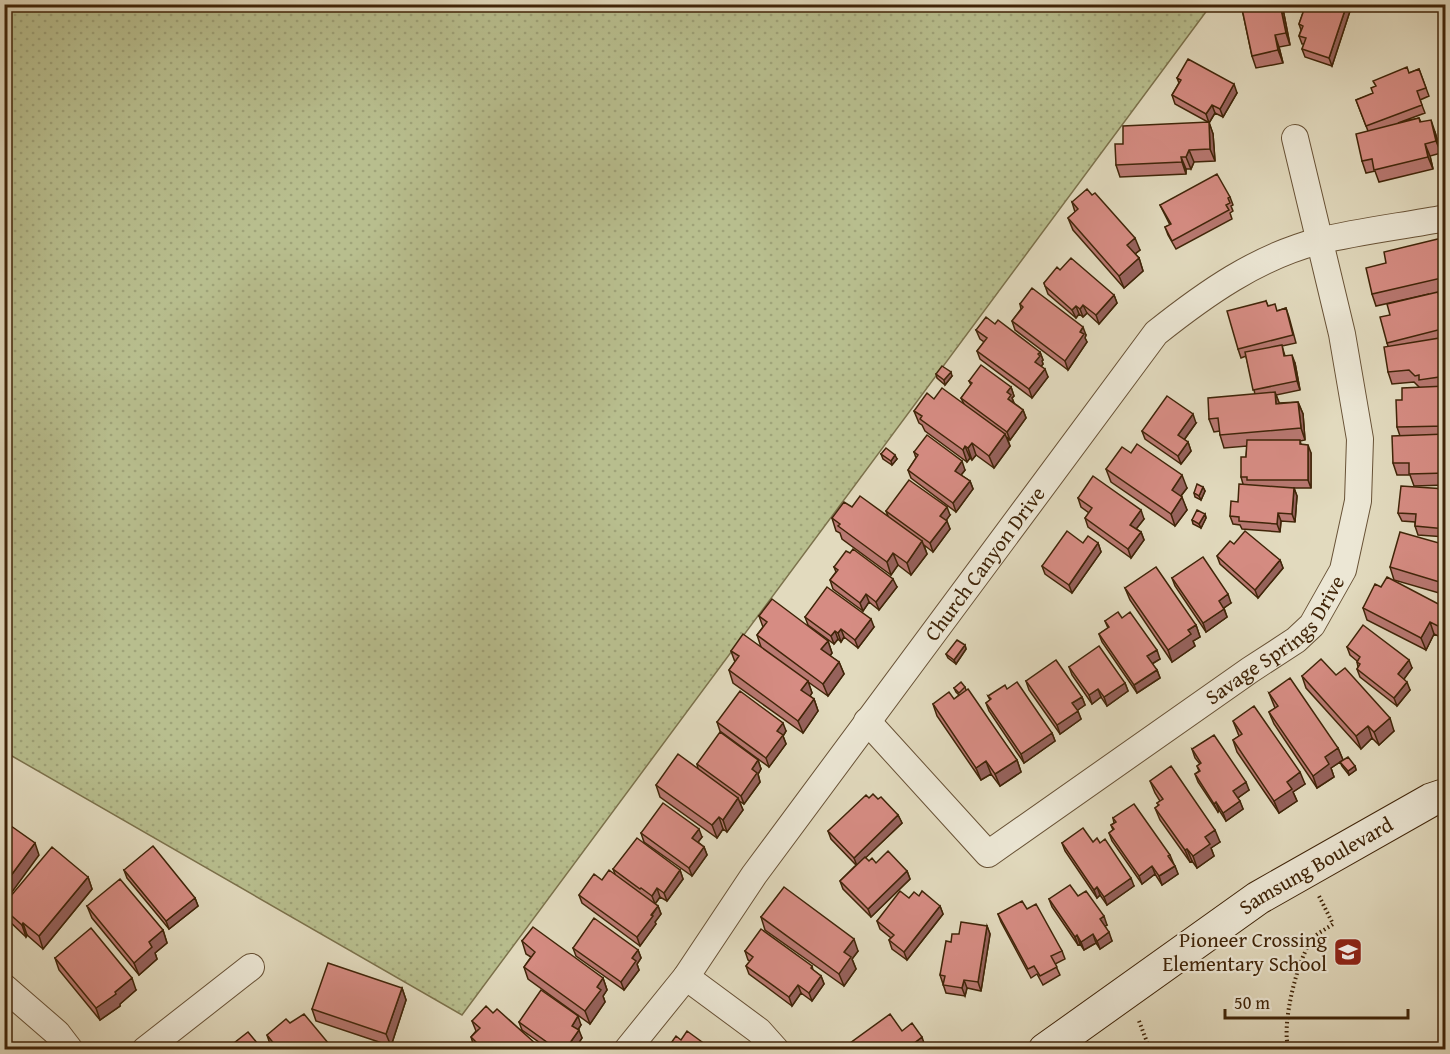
<svg xmlns="http://www.w3.org/2000/svg" width="1450" height="1054" font-family="'Gentium Book Plus',serif">
<style>
.grass{fill:url(#grass-dots);stroke:#7c724c;stroke-width:1.5}
.lines{fill:none;stroke-linecap:round;stroke-linejoin:round}
.street-casing{stroke:#685236;stroke-width:28}
.secondary-casing{stroke:#402509;stroke-width:35}
.path{stroke:#402509;stroke-width:4;stroke-dasharray:1.5 3;stroke-linecap:butt}
.street{stroke:#ece7d5;stroke-width:26}
.secondary{stroke:#ece7d5;stroke-width:33}
.wall{fill:#b87871;stroke:#402509;stroke-width:1.5}
.shaded-wall{fill:#96625c;stroke:#402509;stroke-width:1.5}
.building{fill:#d68c83;stroke:#402509;stroke-width:1.5}
.labels{text-anchor:middle;stroke-width:4.5;stroke-linejoin:round;paint-order:stroke}
.street-label{font-size:21px;fill:#402509;stroke:#ece7d5}
.poi-label{font-size:21px;fill:#402509;stroke:#ece7d5;text-anchor:end}
</style>
<defs>
<pattern id="grass-dots" width="8" height="8" patternUnits="userSpaceOnUse" patternTransform="scale(1.5)"><rect width="8" height="8" fill="#b8be8e"/><path d="M2 2h.1M6 6h.1" fill="none" stroke="#9fa379" stroke-width="1.8" stroke-linecap="round"/></pattern>
</defs>
<rect width="100%" height="100%" fill="#e2dabe"/>
<filter id="stains"><feTurbulence type="fractalNoise" baseFrequency=".00333" numOctaves="4"/><feColorMatrix values="0 0 0 0 .2 0 0 0 0 .09 0 0 0 0 .02 0 0 0 .5 -.17"/></filter>
<radialGradient id="worn" r=".72"><stop offset=".6" stop-color="#630" stop-opacity="0"/><stop offset="1" stop-color="#630" stop-opacity=".3"/></radialGradient>
<!-- grass -->
<path class="grass" d="M5 5H1211L462 1015 5 752Z"/>
<g class="lines">
<!-- street casing -->
<g class="street-casing">
<g id="street">
<path id="s1" d="M867 721 988 854 1250 670 1296 640 1312 625 1343 570 1358 501 1360 439 1342 334 1295 138"/>
<path d="M686 977 759 1031 776 1050"/>
<path d="M4 987 57 1033 70 1050"/>
<path d="M145 1050 251 967"/>
<path id="s2" d="M627 1050 686 977 754 875 1156 333C1205 294 1257 257 1319 241 1360 231 1404 226 1446 218"/>
</g>
</g>
<!-- secondary casing -->
<g class="secondary-casing">
<g id="secondary">
<path id="s3" d="M1045 1050 1258 898 1431 800 1446 795"/>
</g>
</g>
<!-- path -->
<path class="path" d="M1139 1021 1150 1050
M1289 1050C1280 1027 1298 955 1314 937 1319 932 1328 928 1333 924L1319 896"/>
<!-- street -->
<use href="#street" class="street"/>
<!-- secondary -->
<use href="#secondary" class="secondary"/>
</g>
<!-- wall -->
<path class="wall" d="M1241 4H1282L1290 45 1279 47 1283 63 1256 68 1252 56Z
M1306 4H1348L1350 11 1332 66 1305 57 1302 49 1304 44H1302L1299 36 1301 30 1299 24Z
M1419 69 1429 96 1420 100 1425 113 1398 123 1419 118 1421 122 1435 132 1441 153 1430 156 1433 169 1379 182 1375 171 1366 173 1362 161 1368 131 1356 100 1373 94 1409 73Z
M1177 78 1237 93 1223 117 1215 113 1209 123 1213 134 1215 161 1194 162 1191 169H1186V174L1120 177 1116 165 1123 144 1208 122 1175 104 1172 95 1179 83Z
M1230 197 1233 205 1231 206 1233 211 1230 213 1232 219 1176 249 1168 235 1165 227 1170 225 1160 205Z
M1072 202 1140 250 1135 254 1139 258 1143 271 1124 288 1073 230 1068 218 1075 212Z
M1446 237V290L1438 292 1443 308H1446V485L1414 486 1410 475H1397L1393 463 1400 436 1397 427 1402 400 1419 387 1414 382 1392 384 1388 372V346L1387 343 1390 315 1429 294 1376 306 1372 294 1386 263Z
M1060 270 1114 295 1117 303 1099 324 1087 313 1083 317 1079 314 1076 318 1048 294 1044 283Z
M1266 301 1268 306 1277 311 1286 308 1289 317 1296 343 1282 346 1285 356 1295 363 1300 390 1276 395 1279 403 1298 402 1303 414 1305 440 1300 441 1301 444 1311 453V488H1294L1297 496 1295 522 1281 521 1280 532 1242 529 1240 525 1233 524 1230 516 1238 502 1243 484 1241 477 1246 457 1247 446 1224 448 1220 435V431L1214 432 1209 419 1255 394 1246 356 1241 358 1238 349Z
M1020 304 1086 335 1085 338 1087 342 1068 370 1015 330 1012 321 1021 309Z
M976 330 1040 352 1043 360 1042 361 1043 364 1041 366 1048 377 1032 398 980 359 977 351 984 342 980 339Z
M936 374 952 376 945 385 937 378Z
M969 381 1011 387 1014 396 1012 398 1014 403 1023 410 1026 418 1010 440 1007 437 1010 446 994 468 976 455 972 460 970 458 967 462 925 431 922 425 919 423 914 411 934 399 964 404 961 398 971 385Z
M1196 423 1184 440 1188 442 1191 451 1181 464 1145 439 1142 431Z
M914 452 965 470 961 475 970 481 973 489 956 512 911 478 908 470 916 458Z
M1131 453 1187 488 1181 496 1187 510 1175 526 1111 482 1106 469Z
M881 454 897 459 892 465 883 459Z
M1203 487 1205 491 1201 500 1195 497 1194 493Z
M1446 489V537L1418 535 1415 526V522L1402 521 1398 513Z
M1078 498 1144 519 1136 529 1141 532 1144 540 1131 558 1088 527 1085 518 1089 513 1081 507Z
M852 507 888 516 886 511 950 515 946 520 950 529 933 552 924 545 927 554 911 575 898 565 891 575 842 539 840 533 836 531 832 518Z
M1205 514 1206 518 1201 528 1193 524 1192 520Z
M1083 543H1098L1101 552 1072 593 1045 574 1042 566Z
M1234 544 1280 560 1283 568 1258 598 1220 564 1217 556Z
M1446 545V595L1394 580 1390 567Z
M834 567 897 587 879 610 869 602 863 611 833 589 830 580 836 572Z
M1172 578 1231 603 1224 608 1227 617 1206 632 1175 586Z
M1381 587 1446 608V638L1445 639 1434 634 1426 650 1367 620 1363 608Z
M1125 588 1196 625 1200 637 1193 641 1195 646 1172 662 1130 600Z
M759 616 828 641 832 653 830 656 839 662 844 674 828 696 808 682 812 693 810 696 814 699 818 711 803 733 733 683 729 670 735 662 731 651 761 647 757 635 763 627Z
M805 617 874 627 858 648 844 637 841 642 838 639 834 644 808 625Z
M1122 618 1160 659 1152 664 1157 670 1160 678 1137 693 1102 642 1099 634 1108 628 1105 621Z
M965 645 966 649 956 664 948 658 946 654Z
M1347 647 1412 668 1404 679 1410 690 1397 706 1360 677 1357 669 1358 667 1357 662V661L1350 655Z
M1069 667 1125 683 1128 691 1107 706 1101 697 1092 704 1072 675Z
M1336 675 1394 731 1379 745 1372 738 1361 749 1306 688 1302 676Z
M1026 681 1082 697 1085 705 1077 710 1081 719 1060 734 1029 690Z
M965 687 966 690 1017 760 1021 772 1000 786 991 774 981 780 937 716 933 704 954 699 959 695 956 692 954 688Z
M1269 693 1338 748 1343 760 1331 768 1334 777 1317 788 1274 724 1269 712 1275 708Z
M988 696 1052 733 1055 741 1024 763 989 711 986 703 990 700Z
M1233 721 1305 784 1293 792 1297 801 1279 813 1237 752 1233 740 1239 736Z
M717 722 786 731 783 736 786 744 769 767 720 731Z
M1192 749 1249 790 1238 798 1243 809 1226 821 1219 810 1218 812 1198 782 1195 774 1199 771 1197 766 1200 764 1195 758Z
M758 760 761 769 758 774 760 782 744 804 739 801 743 810 727 832 723 829 717 838 660 797 656 785 698 769 697 764Z
M1340 762 1355 766 1356 770 1349 775 1342 766Z
M1150 781 1220 842 1211 848 1214 856 1197 868 1192 861 1190 862 1160 820 1155 808 1159 805 1157 803 1160 801 1155 793Z
M869 798 878 799 898 815 902 823 865 858 869 861 907 871 910 879 871 917 843 889 840 881 856 865 831 839 828 831Z
M1113 818 1170 855 1178 874 1162 885 1155 874 1142 884 1112 841 1109 833 1113 830 1111 825 1114 823Z
M641 833 702 837 698 842 704 847 707 855 692 876 644 842Z
M1093 842 1134 886 1107 905 1100 895 1097 898 1065 851 1062 843Z
M613 869 680 870 683 879 667 901 660 897 655 904 658 906 661 914 655 922 656 924 640 946 582 903 579 895 602 880 615 874Z
M124 870 195 898 198 906 169 929 127 878Z
M88 877 92 889 43 949 27 935 26 937 7 919 4 912V904Z
M919 896 940 906 943 914 907 960 892 949 889 940 891 938 880 929 877 921 909 898Z
M1078 896 1107 925 1105 926 1112 941 1100 949 1096 943 1084 950 1080 944 1078 945 1052 907 1049 899Z
M87 906 163 930 167 943 155 953 157 959 139 975 92 918Z
M1027 909 1062 951 1065 959 1055 964 1060 975 1043 985 1037 974 1031 978 1001 922 998 914Z
M761 917 858 951 852 959 856 969 844 986 765 930Z
M987 926 990 934 981 991 967 988 965 996 946 993 940 975 951 942 959 934Z
M522 941 603 978 607 990 603 996 605 1002 590 1024 528 979 524 967 531 957 526 954Z
M573 948 638 950 641 958 637 964 639 970 624 990 576 956Z
M745 951 812 966 813 970 821 976 824 984 812 1001 801 993 792 1006 749 974 746 966 750 961 748 960Z
M55 958 136 990 120 1004V1006L100 1020 59 970Z
M402 988 406 1000 391 1046 316 1021 312 1009Z
M493 1013 538 1050H475L471 1037 476 1031 472 1021Z
M519 1022 581 1025 578 1030 582 1038 574 1050H550L522 1030Z
M290 1023 334 1050H273L271 1047 267 1035Z"/>
<!-- shaded-wall -->
<path class="shaded-wall" d="M1280 4H1282L1290 45 1286 33Z
M1347 4H1348L1350 11 1332 66 1329 58Z
M1275 35 1279 47 1283 63 1278 50Z
M1234 84 1237 93 1223 117 1220 109Z
M1212 105 1215 113 1209 123 1206 114Z
M1431 120 1435 132 1441 153 1436 141Z
M1209 122 1213 134 1215 161 1210 149Z
M1425 144 1430 156 1433 169 1428 157Z
M1189 150 1194 162 1191 169 1186 157Z
M1181 157 1186 169V174L1182 162Z
M1135 238 1140 250 1131 257 1127 245Z
M1139 258 1143 271 1124 288 1119 276Z
M1114 295 1117 303 1099 324 1096 315Z
M1083 305 1087 313 1083 317 1080 309Z
M1076 306 1079 314 1076 318 1072 310Z
M1083 327 1086 335 1085 338 1087 342 1068 370 1065 361Z
M1040 352 1043 360 1042 361 1043 364 1038 370 1035 362 1038 354Z
M1292 355 1295 363 1300 390 1297 381Z
M1045 369 1048 377 1032 398 1029 389Z
M951 372 952 376 945 385 944 380Z
M1011 387 1014 396 1012 398 1014 403 1008 399 1007 392Z
M1275 392 1280 405 1276 404Z
M1298 402 1303 414 1305 440 1301 428Z
M1023 410 1026 418 1010 440 1007 432Z
M1193 414 1196 423 1181 444 1178 435Z
M1005 434 1010 446 994 468 989 456Z
M1188 442 1191 451 1181 464 1178 456Z
M972 443 976 455 972 460 968 448Z
M1308 445 1311 453V488L1308 480Z
M965 446 970 458 967 462 963 450Z
M895 455 897 459 892 465 891 461Z
M962 461 965 470 958 479 955 471Z
M1182 475 1187 488 1176 502 1172 490Z
M970 481 973 489 956 512 953 503Z
M1203 487 1205 491 1201 500 1199 496Z
M1294 488 1297 496 1295 522 1292 514Z
M1182 497 1187 510 1175 526 1171 514Z
M947 507 950 515 943 525 940 516Z
M1141 510 1144 519 1133 533 1130 525Z
M1278 513 1281 521 1280 532 1277 524Z
M1205 514 1206 518 1201 528 1199 524Z
M947 521 950 529 933 552 930 543Z
M1141 532 1144 540 1131 558 1128 549Z
M922 541 927 554 911 575 907 563Z
M1098 543 1101 552 1072 593 1069 585Z
M893 553 898 565 891 575 887 562Z
M1280 560 1283 568 1258 598 1255 590Z
M893 579 897 587 879 610 876 602Z
M866 594 869 602 863 611 860 603Z
M1228 594 1231 603 1222 609 1219 601Z
M1224 609 1227 617 1206 632 1203 623Z
M1446 617V638L1445 639 1440 627Z
M871 619 874 627 858 648 855 640Z
M1430 622 1434 634 1426 650 1421 638Z
M1196 625 1200 637 1193 641 1195 646 1172 662 1168 650 1188 630Z
M841 629 844 637 841 642 838 633Z
M835 631 838 639 834 644 831 636Z
M828 641 832 653 826 661 821 649Z
M965 645 966 649 956 664 954 660Z
M1157 650 1160 659 1150 665 1147 656Z
M1409 660 1412 668 1401 683 1398 674Z
M839 662 844 674 828 696 823 684Z
M1157 670 1160 678 1137 693 1134 685Z
M808 681 812 693 806 702 801 690Z
M1407 682 1410 690 1397 706 1394 698Z
M1125 683 1128 691 1107 706 1104 697Z
M1098 689 1101 697 1092 704 1089 695Z
M1082 697 1085 705 1075 712 1072 703Z
M814 699 818 711 803 733 798 721Z
M1078 711 1081 719 1060 734 1057 725Z
M1390 718 1394 731 1379 745 1374 732Z
M783 723 786 731 783 736 786 744 769 767 766 758 777 731Z
M1368 726 1372 738 1361 749 1356 736Z
M1052 733 1055 741 1024 763 1021 754Z
M1338 748 1343 760 1331 768 1334 777 1317 788 1313 776 1325 757Z
M758 760 761 769 758 774 760 782 744 804 741 796 752 769Z
M1017 760 1021 772 1000 786 995 774Z
M986 761 991 774 981 780 976 768Z
M1355 766 1356 770 1349 775 1348 771Z
M1300 772 1305 784 1293 792 1297 801 1279 813 1274 801 1287 782Z
M1246 782 1249 790 1236 799 1233 791Z
M738 798 743 810 727 832 723 820Z
M1240 801 1243 809 1226 821 1223 813Z
M1216 802 1219 810 1218 812 1214 804Z
M898 815 902 823 857 866 854 858Z
M719 817 723 829 717 838 712 825Z
M699 829 702 837 695 846 692 838Z
M1215 830 1220 842 1211 848 1214 856 1197 868 1193 856 1205 837Z
M35 843 39 855 4 903V885Z
M704 847 707 855 692 876 689 868Z
M1187 849 1192 861 1190 862 1185 850Z
M1152 866 1155 874 1142 884 1139 876Z
M1175 866 1178 874 1162 885 1159 876Z
M680 870 683 879 667 901 664 893Z
M907 871 910 879 871 917 868 909Z
M88 877 92 889 43 949 39 936Z
M1131 878 1134 886 1107 905 1104 897Z
M1097 887 1100 895 1097 898 1094 890Z
M657 888 660 897 655 904 652 896Z
M195 898 198 906 169 929 166 921Z
M658 906 661 914 655 922 656 924 640 946 637 937Z
M940 906 943 914 907 960 904 952Z
M1104 916 1107 925 1103 927 1100 919Z
M23 923 27 935 26 937 22 925Z
M987 926 990 934 981 991 978 982Z
M163 930 167 943 155 953 157 959 139 975 134 963 149 942Z
M1109 932 1112 941 1100 949 1097 941Z
M1093 934 1096 943 1084 950 1081 942Z
M1077 935 1080 944 1078 945 1075 937Z
M854 939 858 951 852 959 856 969 844 986 839 974 844 952Z
M638 950 641 958 637 964 639 970 624 990 621 982 632 958Z
M821 976 824 984 812 1001 809 993Z
M132 978 136 990 120 1004V1006L100 1020 96 1008Z
M603 978 607 990 603 996 605 1002 590 1024 585 1011 597 987Z
M964 980 967 988 965 996 962 988Z
M798 985 801 993 792 1006 789 997Z
M402 988 406 1000 391 1046 386 1034Z
M578 1016 581 1025 575 1034 572 1026Z
M579 1030 582 1038 574 1050H565Z
M922 1037 925 1046 920 1050H905Z
M536 1044 538 1050H533L532 1048Z"/>
<!-- building -->
<path class="building" d="M1241 4H1280L1286 33 1275 35 1278 50 1252 56Z
M1306 4H1347L1329 58 1302 49 1306 38 1299 36 1303 26 1299 24Z
M1188 59 1234 84 1220 109 1212 105 1206 114 1172 95 1181 80 1177 78Z
M1407 67 1409 73 1419 69 1426 88 1417 91 1422 105 1366 126 1356 100 1373 93 1371 88 1376 86 1373 81Z
M1419 118 1420 122 1431 120 1436 141 1425 144 1428 157 1374 170 1372 159 1362 161 1356 134Z
M1209 122 1210 149 1189 150 1186 157H1181L1182 162 1116 165 1115 144H1123V126Z
M1217 174 1230 197 1228 198 1230 203 1226 205 1229 210 1172 241 1165 227 1171 224 1160 205Z
M1087 189 1092 195 1095 193 1135 238 1127 245 1139 258 1119 276 1068 218 1078 209 1072 202Z
M1446 237V277L1372 294 1366 268 1386 263 1384 252Z
M1071 258 1114 295 1096 315 1083 305 1080 309 1076 306 1072 310 1045 286 1044 283 1057 267 1060 270Z
M1032 288 1083 327 1080 332 1084 334 1065 361 1012 321 1023 307 1020 304Z
M1438 292 1442 308H1446V328L1387 343 1380 317 1390 315 1387 304Z
M1266 301 1268 306 1275 304 1277 311 1286 308 1293 335 1238 349 1227 311Z
M986 317 995 324 998 320 1040 352 1038 354 1040 356 1035 362 1045 369 1029 389 977 351 987 338 976 330Z
M1446 337V376L1419 380V375L1415 376 1409 370 1388 372 1384 347Z
M1282 345 1284 356 1292 355 1297 381 1253 390 1245 352Z
M981 365 1011 387 1007 392 1011 395 1008 399 1023 410 1007 432 961 398 972 383 969 381Z
M942 366 951 372 944 380 936 374Z
M1446 386V426L1397 427 1396 400H1402V388Z
M942 388 1005 434 989 456 972 443 968 448 965 446 963 450 920 419 922 416 914 411 927 393 934 399Z
M1275 392 1276 404 1298 402 1301 428 1220 435 1218 418 1209 419 1208 398Z
M1167 396 1193 414 1178 435 1188 442 1178 456 1142 431Z
M1446 434V473L1409 474V463H1393L1392 436Z
M927 435 962 461 955 471 970 481 953 503 908 470 918 455 914 452Z
M1247 440H1300V444L1308 445V480H1247V477H1241V457H1246Z
M1137 444 1182 475 1172 490 1182 497 1171 514 1106 469 1122 447 1131 453Z
M886 448 895 455 891 461 881 454Z
M1093 476 1141 510 1130 525 1141 532 1128 549 1085 518 1092 508 1078 498Z
M909 480 947 507 940 516 947 521 930 543 886 511Z
M1197 484 1203 487 1199 496 1194 493Z
M1239 484 1294 488 1292 514 1278 513 1277 524 1239 521V517L1230 516 1231 501 1238 502Z
M1401 486 1446 489V529L1415 526 1416 514 1398 513Z
M860 496 922 541 907 563 893 553 887 562 838 526 840 524 832 518 844 502 852 507Z
M1197 510 1205 514 1199 524 1192 520Z
M1067 531 1083 543 1088 536 1098 543 1069 585 1042 566Z
M1245 531 1280 560 1255 590 1217 556 1230 541 1234 544Z
M1400 532 1446 545V584L1390 567Z
M853 549 893 579 876 602 866 594 860 603 830 580 838 570 834 567 846 551 850 553Z
M1203 557 1228 594 1219 601 1224 609 1203 623 1172 578Z
M1156 567 1196 625 1188 630 1191 634 1168 650 1125 588Z
M1387 577 1446 608V617L1440 627 1430 622 1421 638 1363 608 1375 584 1381 587Z
M827 587 871 619 855 640 841 629 838 633 835 631 831 636 805 617Z
M772 599 828 641 821 649 839 662 823 684 757 635 767 622 759 616Z
M1118 612 1122 618 1130 612 1157 650 1147 656 1157 670 1134 685 1099 634 1109 627 1105 621Z
M1363 625 1409 660 1398 674 1407 682 1394 698 1357 669 1360 664 1357 662 1360 657 1347 647Z
M743 634 808 681 801 690 814 699 798 721 729 670 739 656 731 651Z
M957 640 965 645 954 660 946 654Z
M1099 646 1125 683 1104 697 1098 689 1089 695 1069 667Z
M1321 659 1336 675 1345 668 1390 718 1374 732 1368 726 1356 736 1302 676Z
M1056 660 1082 697 1072 703 1078 711 1057 725 1026 681Z
M1290 678 1338 748 1325 757 1329 764 1313 776 1269 712 1278 706 1269 693Z
M961 682 965 687 959 693 954 688Z
M1017 682 1052 733 1021 754 986 703 991 699 988 696 1005 685 1007 689Z
M968 689 1017 760 995 774 986 761 976 768 933 704 949 692 954 699Z
M740 691 783 723 777 731 783 735 766 758 717 722Z
M1254 706 1300 772 1287 782 1292 789 1274 801 1233 740 1242 734 1233 721Z
M720 732 758 760 752 769 757 773 741 796 697 764Z
M1214 735 1246 782 1233 791 1240 801 1223 813 1216 802 1214 804 1195 774 1200 771 1197 766 1201 763 1192 749Z
M678 754 738 798 723 820 719 817 712 825 656 785Z
M1348 757 1355 766 1348 771 1340 762Z
M1171 766 1215 830 1205 837 1210 844 1193 856 1187 849 1185 850 1155 808 1159 805 1157 803 1163 799 1150 781Z
M873 794 878 799 881 797 898 815 854 858 828 831 866 795 869 798Z
M663 803 699 829 692 838 704 847 689 868 641 833Z
M1134 804 1170 855 1168 856 1175 866 1159 876 1152 866 1139 876 1109 833 1114 829 1111 825 1116 822 1113 818Z
M4 821 35 843 4 885Z
M1083 828 1093 842 1097 838 1100 843 1105 839 1131 878 1104 897 1097 887 1094 890 1062 843Z
M637 838 680 870 664 893 657 888 652 896 641 888 640 889 613 869Z
M153 846 195 898 166 921 124 870Z
M52 847 88 877 39 936 23 923 22 925 4 909V904Z
M888 851 907 871 868 909 840 881 865 857 869 861 872 858 876 863Z
M609 870 658 906 651 915 653 916 637 937 579 895 594 874 602 880Z
M120 879 163 930 149 942 152 947 134 963 87 906Z
M1070 885 1078 896 1086 891 1104 916 1100 919 1109 932 1097 941 1093 934 1081 942 1077 935 1075 937 1049 899Z
M784 887 854 939 844 952 851 957 839 974 761 917Z
M900 891 909 898 914 892 919 896 922 891 940 906 904 952 889 940 894 935 877 921Z
M1022 901 1027 909 1036 904 1062 951 1051 956 1057 967 1040 976 1034 966 1028 969 998 914Z
M594 918 638 950 632 958 636 961 621 982 573 948Z
M961 922 987 926 978 982 964 980 962 988 943 985 945 976 940 975 946 941 951 942 952 934H959Z
M533 927 603 978 597 987 601 990 585 1011 524 967 535 952 522 941Z
M91 928 132 978 115 992 116 994 96 1008 55 958Z
M761 929 812 966 811 968 821 976 809 993 798 985 789 997 746 966 753 957 745 951Z
M328 963 402 988 386 1034 312 1009Z
M541 990 578 1016 572 1026 579 1030 565 1050H558L519 1022Z
M486 1006 493 1013 497 1009 536 1044 532 1048 534 1050H484L471 1037 480 1028 472 1021Z
M304 1014 334 1050H279L267 1035 286 1019 290 1023Z
M890 1014 902 1031 912 1023 922 1037 905 1050H849L846 1046Z
M687 1031 713 1050H666L676 1036 681 1040Z
M248 1032 263 1050H225Z"/>
<!-- icons -->
<defs>
<g id="school-square" transform="scale(1.5)"><rect x="-9" y="-9" width="18" height="18" rx="4" fill="#8f2418" stroke="#ece7d5"/><path d="M0-5L7-2L0 1L-7-2ZM-4 1L0 2.5L4 1V4Q0 6-4 4Z" fill="#fff"/></g>
</defs>
<g fill-rule="evenodd">
<use href="#school-square" x="1348" y="952"/>
</g>
<g class="labels">
<!-- street labels -->
<g class="street-label">
<text dy="7" stroke="none"><textPath href="#s2" startOffset="604">Church Canyon Drive</textPath></text>
<text dy="7" stroke="none"><textPath href="#s1" startOffset="540">Savage Springs Drive</textPath></text>
<text dy="7" stroke="none"><textPath href="#s3" startOffset="328">Samsung Boulevard</textPath></text>
</g>
<!-- poi labels -->
<g class="poi-label">
<text x="1327" y="947">Pioneer Crossing<tspan x="1327" dy="24">Elementary School</tspan></text>
</g>
</g>
<!-- margin -->
<rect width="1450" height="1054" fill="none" stroke="#e2dabe" stroke-width="24"/>
<rect x="6" y="6" width="1438" height="1042" fill="none" stroke="#402509" stroke-width="3"/>
<rect x="12" y="12" width="1426" height="1030" fill="none" stroke="#402509" stroke-width="1.5"/>
<!-- scale -->
<path d="M1225 1009v9h183v-9" fill="none" stroke="#402509" stroke-width="3"/>
<text x="1234" y="1009" font-size="18" fill="#402509" stroke="#ece7d5" stroke-width="4.5" paint-order="stroke">50 m</text>
<rect width="100%" height="100%" filter="url(#stains)"/>
<rect width="100%" height="100%" fill="url(#worn)"/>
</svg>
